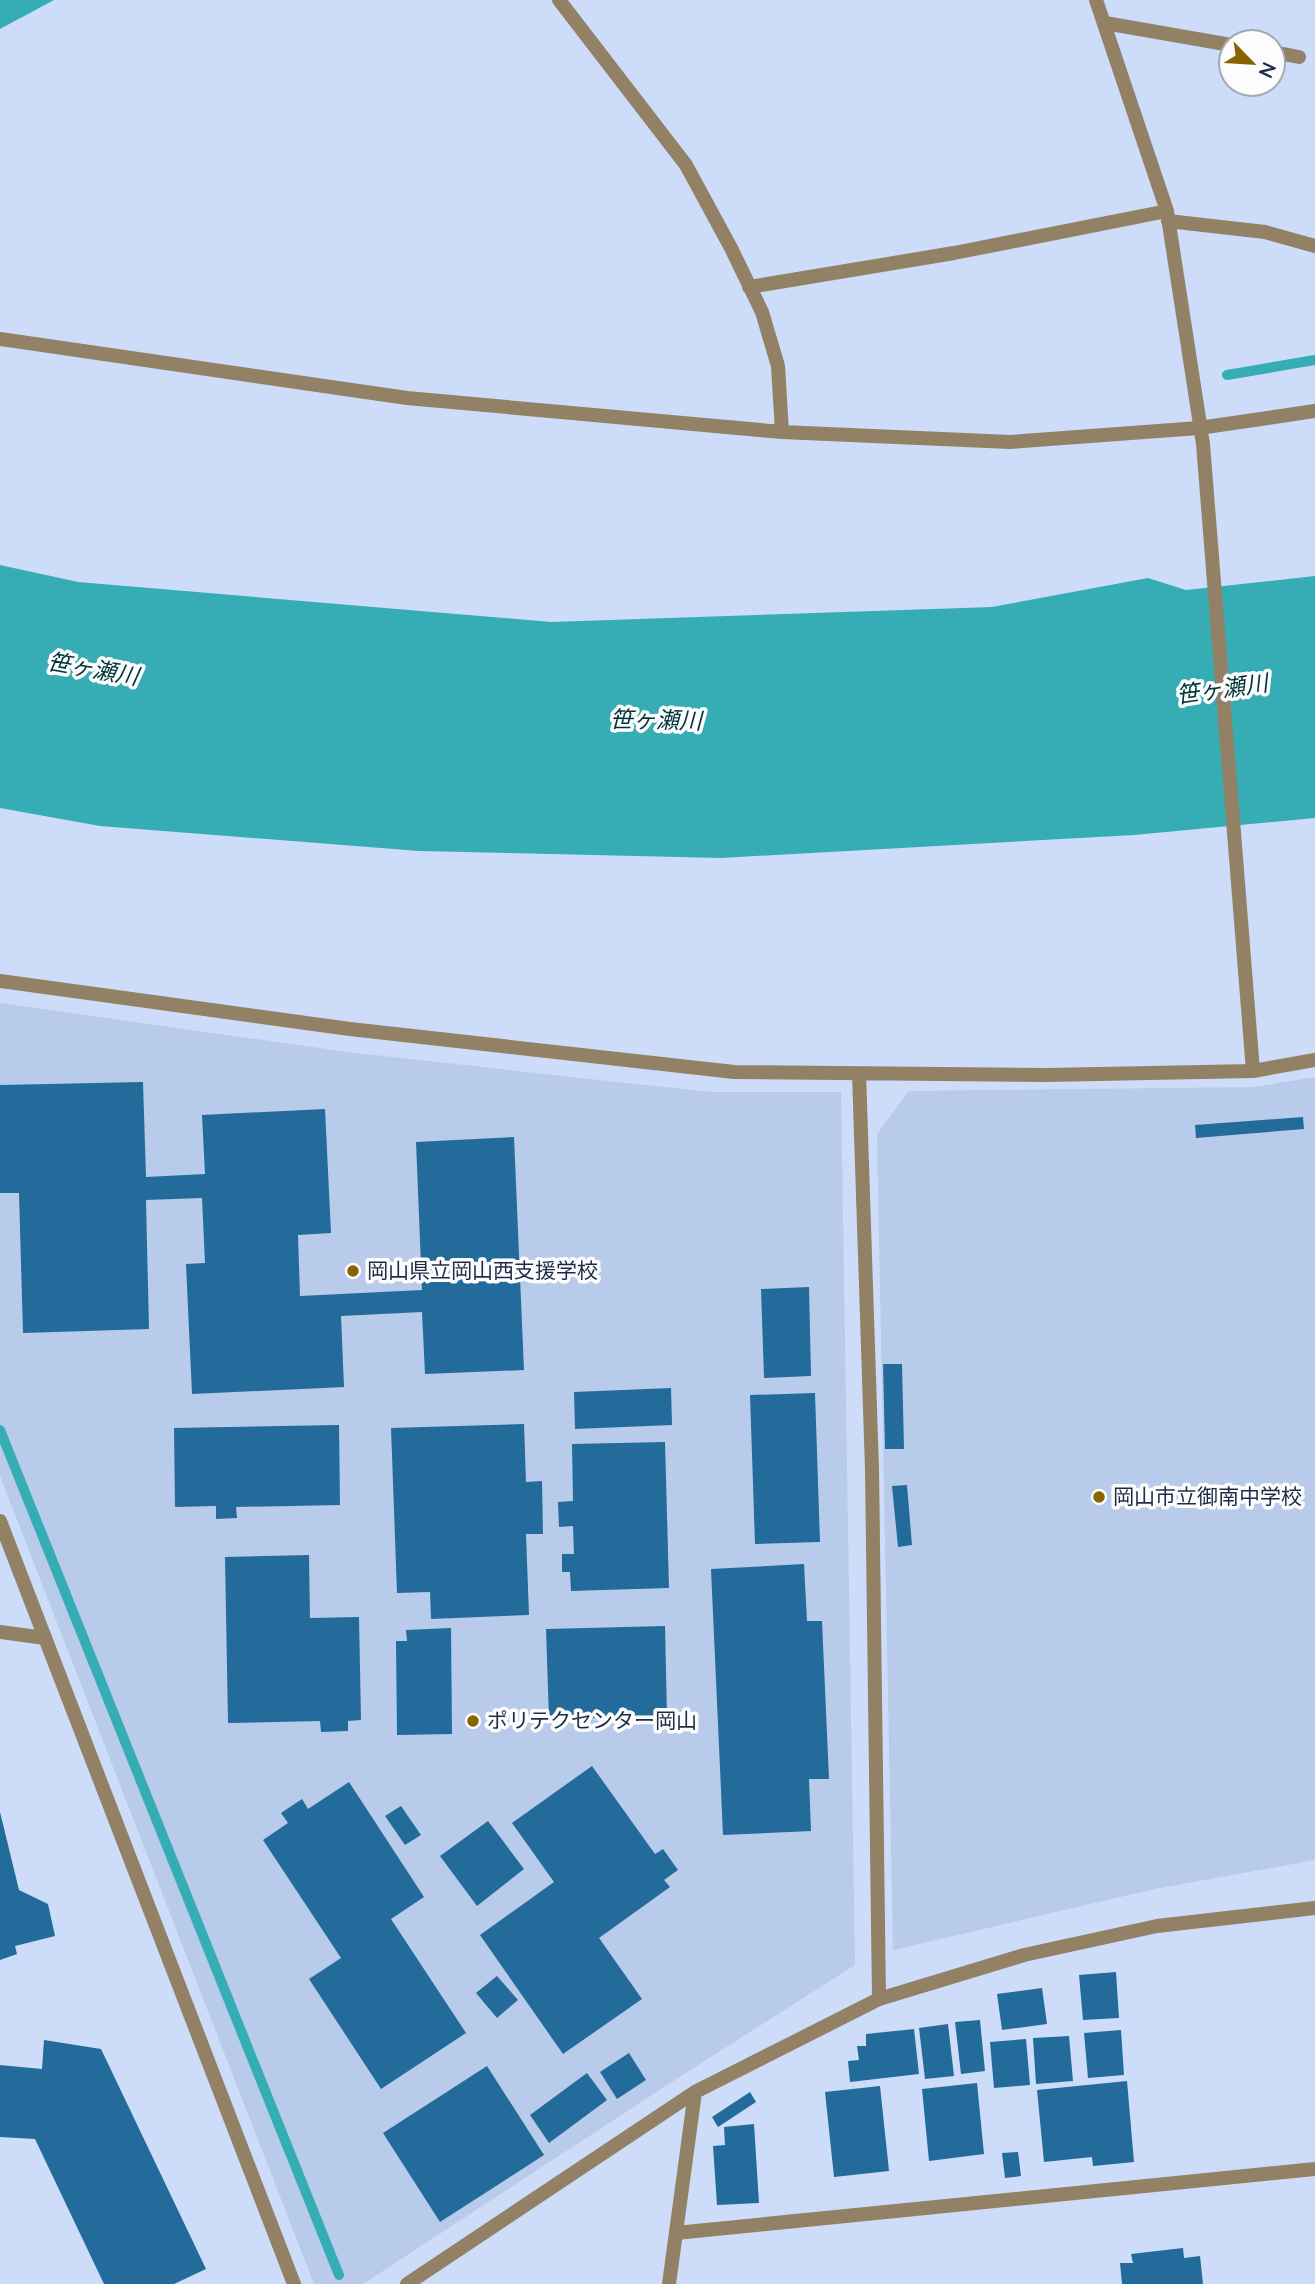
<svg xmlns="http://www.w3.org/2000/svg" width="1315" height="2284" font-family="Lato,'Noto Sans JP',sans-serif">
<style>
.built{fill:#b9cbea}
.water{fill:#36adb5}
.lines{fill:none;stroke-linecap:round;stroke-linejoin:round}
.stream{stroke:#36adb5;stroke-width:10}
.building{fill:#226b9a}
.lane{stroke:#928164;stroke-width:14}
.street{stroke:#928164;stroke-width:14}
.poi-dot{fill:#896301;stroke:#fcfcfc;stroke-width:2.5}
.labels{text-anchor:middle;stroke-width:7;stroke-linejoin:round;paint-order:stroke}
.poi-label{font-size:21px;fill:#1d2b47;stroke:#fcfcfc;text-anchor:start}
.water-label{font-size:23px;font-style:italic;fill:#00363a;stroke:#fcfcfc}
</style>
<rect width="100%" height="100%" fill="#ccdcf9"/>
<!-- built -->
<path class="built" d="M0 1003 347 1052 617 1082 712 1092H841L855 1965 681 2076 363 2284H314L0 1476Z
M1315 1077V1860L1155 1889 893 1950 877 1134 909 1091 1255 1087Z"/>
<!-- water -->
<path class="water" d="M0 0H54L0 29Z
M0 565 78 582 551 622 992 607 1148 578 1186 590 1315 576V818L1134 835 721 858 419 851 100 826 0 808Z"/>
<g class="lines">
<!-- stream -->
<path class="stream" d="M1227 375 1315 360
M0 1430 339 2275"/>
</g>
<!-- building -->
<path class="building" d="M143 1082 146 1177 205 1174 202 1115 325 1109 331 1233 298 1235 300 1296 422 1290 416 1142 514 1137 524 1370 425 1374 422 1312 341 1316 344 1387 192 1394 186 1264 205 1263 202 1198 146 1200 149 1329 23 1333 19 1193H0V1085Z
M1303 1117 1304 1129 1196 1138 1195 1125Z
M809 1287 811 1376 764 1378 761 1289Z
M883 1364H902L904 1449H885Z
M671 1388 672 1425 575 1429 574 1392Z
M815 1393 820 1542 755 1544 750 1395Z
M524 1424 526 1482 542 1481 543 1534H526L529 1615 431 1619 430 1592 397 1593 391 1428Z
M339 1425 340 1505 236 1507 237 1518 216 1519V1506L175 1507 174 1428Z
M665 1442 669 1588 571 1591 570 1572H562V1554H574L573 1526 559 1527 558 1502 573 1501 572 1444Z
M907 1485 912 1545 898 1547 892 1486Z
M309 1555 310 1618 359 1617 361 1720 348 1721V1731L321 1732 320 1721 228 1723 225 1557Z
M804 1564 807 1621H822L829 1779H809L811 1831 723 1835 711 1569Z
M665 1626 667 1716 549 1719 546 1629Z
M451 1628 452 1734 397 1735 396 1641H407L406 1630Z
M592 1766 655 1854 663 1849 678 1870 664 1880 670 1887 599 1938 642 1999 563 2054 480 1935 554 1882 512 1823Z
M349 1782 424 1897 391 1919 466 2033 381 2089 309 1979 341 1958 263 1840 288 1823 281 1813 302 1799 308 1809Z
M401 1806 421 1835 405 1845 385 1816Z
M0 1812 19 1890 48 1904 55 1936 15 1946 17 1954 0 1960Z
M488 1821 524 1869 477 1906 440 1856Z
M1116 1972 1119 2018 1083 2020 1079 1975Z
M497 1976 518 2000 497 2018 476 1993Z
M1042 1988 1047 2024 1002 2030 997 1994Z
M980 2020 985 2071 961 2074 955 2022Z
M948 2024 954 2076 925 2079 919 2028Z
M914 2029 919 2074 850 2082 848 2061 859 2060 857 2046H866V2034Z
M1121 2030 1124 2075 1088 2078 1084 2033Z
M1069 2036 1073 2081 1036 2084 1033 2038Z
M1026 2039 1030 2085 994 2088 990 2042Z
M44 2040 101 2049 206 2269 174 2284H104L35 2139 0 2137V2065L42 2069Z
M629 2053 646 2080 617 2099 600 2072Z
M487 2066 544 2155 440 2222 383 2133Z
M587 2073 607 2100 549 2143 530 2115Z
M1127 2081 1134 2162 1093 2166 1092 2157 1044 2162 1037 2090Z
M977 2083 984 2154 929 2161 922 2089Z
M880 2086 889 2171 834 2177 825 2092Z
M750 2092 756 2102 718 2127 712 2117Z
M754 2124 759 2203 717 2205 713 2146 725 2145 724 2127Z
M1018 2152 1021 2176 1005 2178 1002 2153Z
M1183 2248 1184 2258 1200 2256 1203 2284H1122L1120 2263H1133L1131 2254Z"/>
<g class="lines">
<!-- lane -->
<path class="lane" d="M0 1632 45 1638"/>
<!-- street -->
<path class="street" d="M559 0 686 165 731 248 762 312 778 366 782 432
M1096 0 1167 211 1203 444 1253 1071
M1105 23 1231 45
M1273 52 1299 57
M1168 221 1265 232 1315 246
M749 287 954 253 1167 211
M0 339 407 398 782 432 1010 442 1199 428 1315 411
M0 981 350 1029 734 1072 1047 1075 1253 1071 1315 1060
M859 1073 872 1469 879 1999
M0 1521 294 2284
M676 2233 1315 2169
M407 2284 695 2092 879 1999 1024 1955 1157 1926 1315 1908
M669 2284 695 2092"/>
</g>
<!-- markers -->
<g class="poi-dot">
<circle cx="353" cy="1271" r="7"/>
<circle cx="1099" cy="1497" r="7"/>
<circle cx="473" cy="1721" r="7"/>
</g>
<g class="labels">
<!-- poi labels -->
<g class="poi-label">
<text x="367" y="1278">岡山県立岡山西支援学校</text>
<text x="1113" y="1504">岡山市立御南中学校</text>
<text x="487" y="1728">ポリテクセンター岡山</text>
</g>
<!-- water labels -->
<g class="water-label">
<text transform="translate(93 669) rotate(10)" y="8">笹ヶ瀬川</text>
<text transform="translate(1222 689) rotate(-8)" y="8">笹ヶ瀬川</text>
<text transform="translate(656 720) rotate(1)" y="8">笹ヶ瀬川</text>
</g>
</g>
<!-- north arrow -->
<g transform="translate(1252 63) rotate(115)"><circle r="33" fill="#fcfcfc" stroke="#a3a8b4" stroke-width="2"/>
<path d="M0-5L12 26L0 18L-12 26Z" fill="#896301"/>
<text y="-10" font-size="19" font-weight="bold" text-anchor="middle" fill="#1d2b47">N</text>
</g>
</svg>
